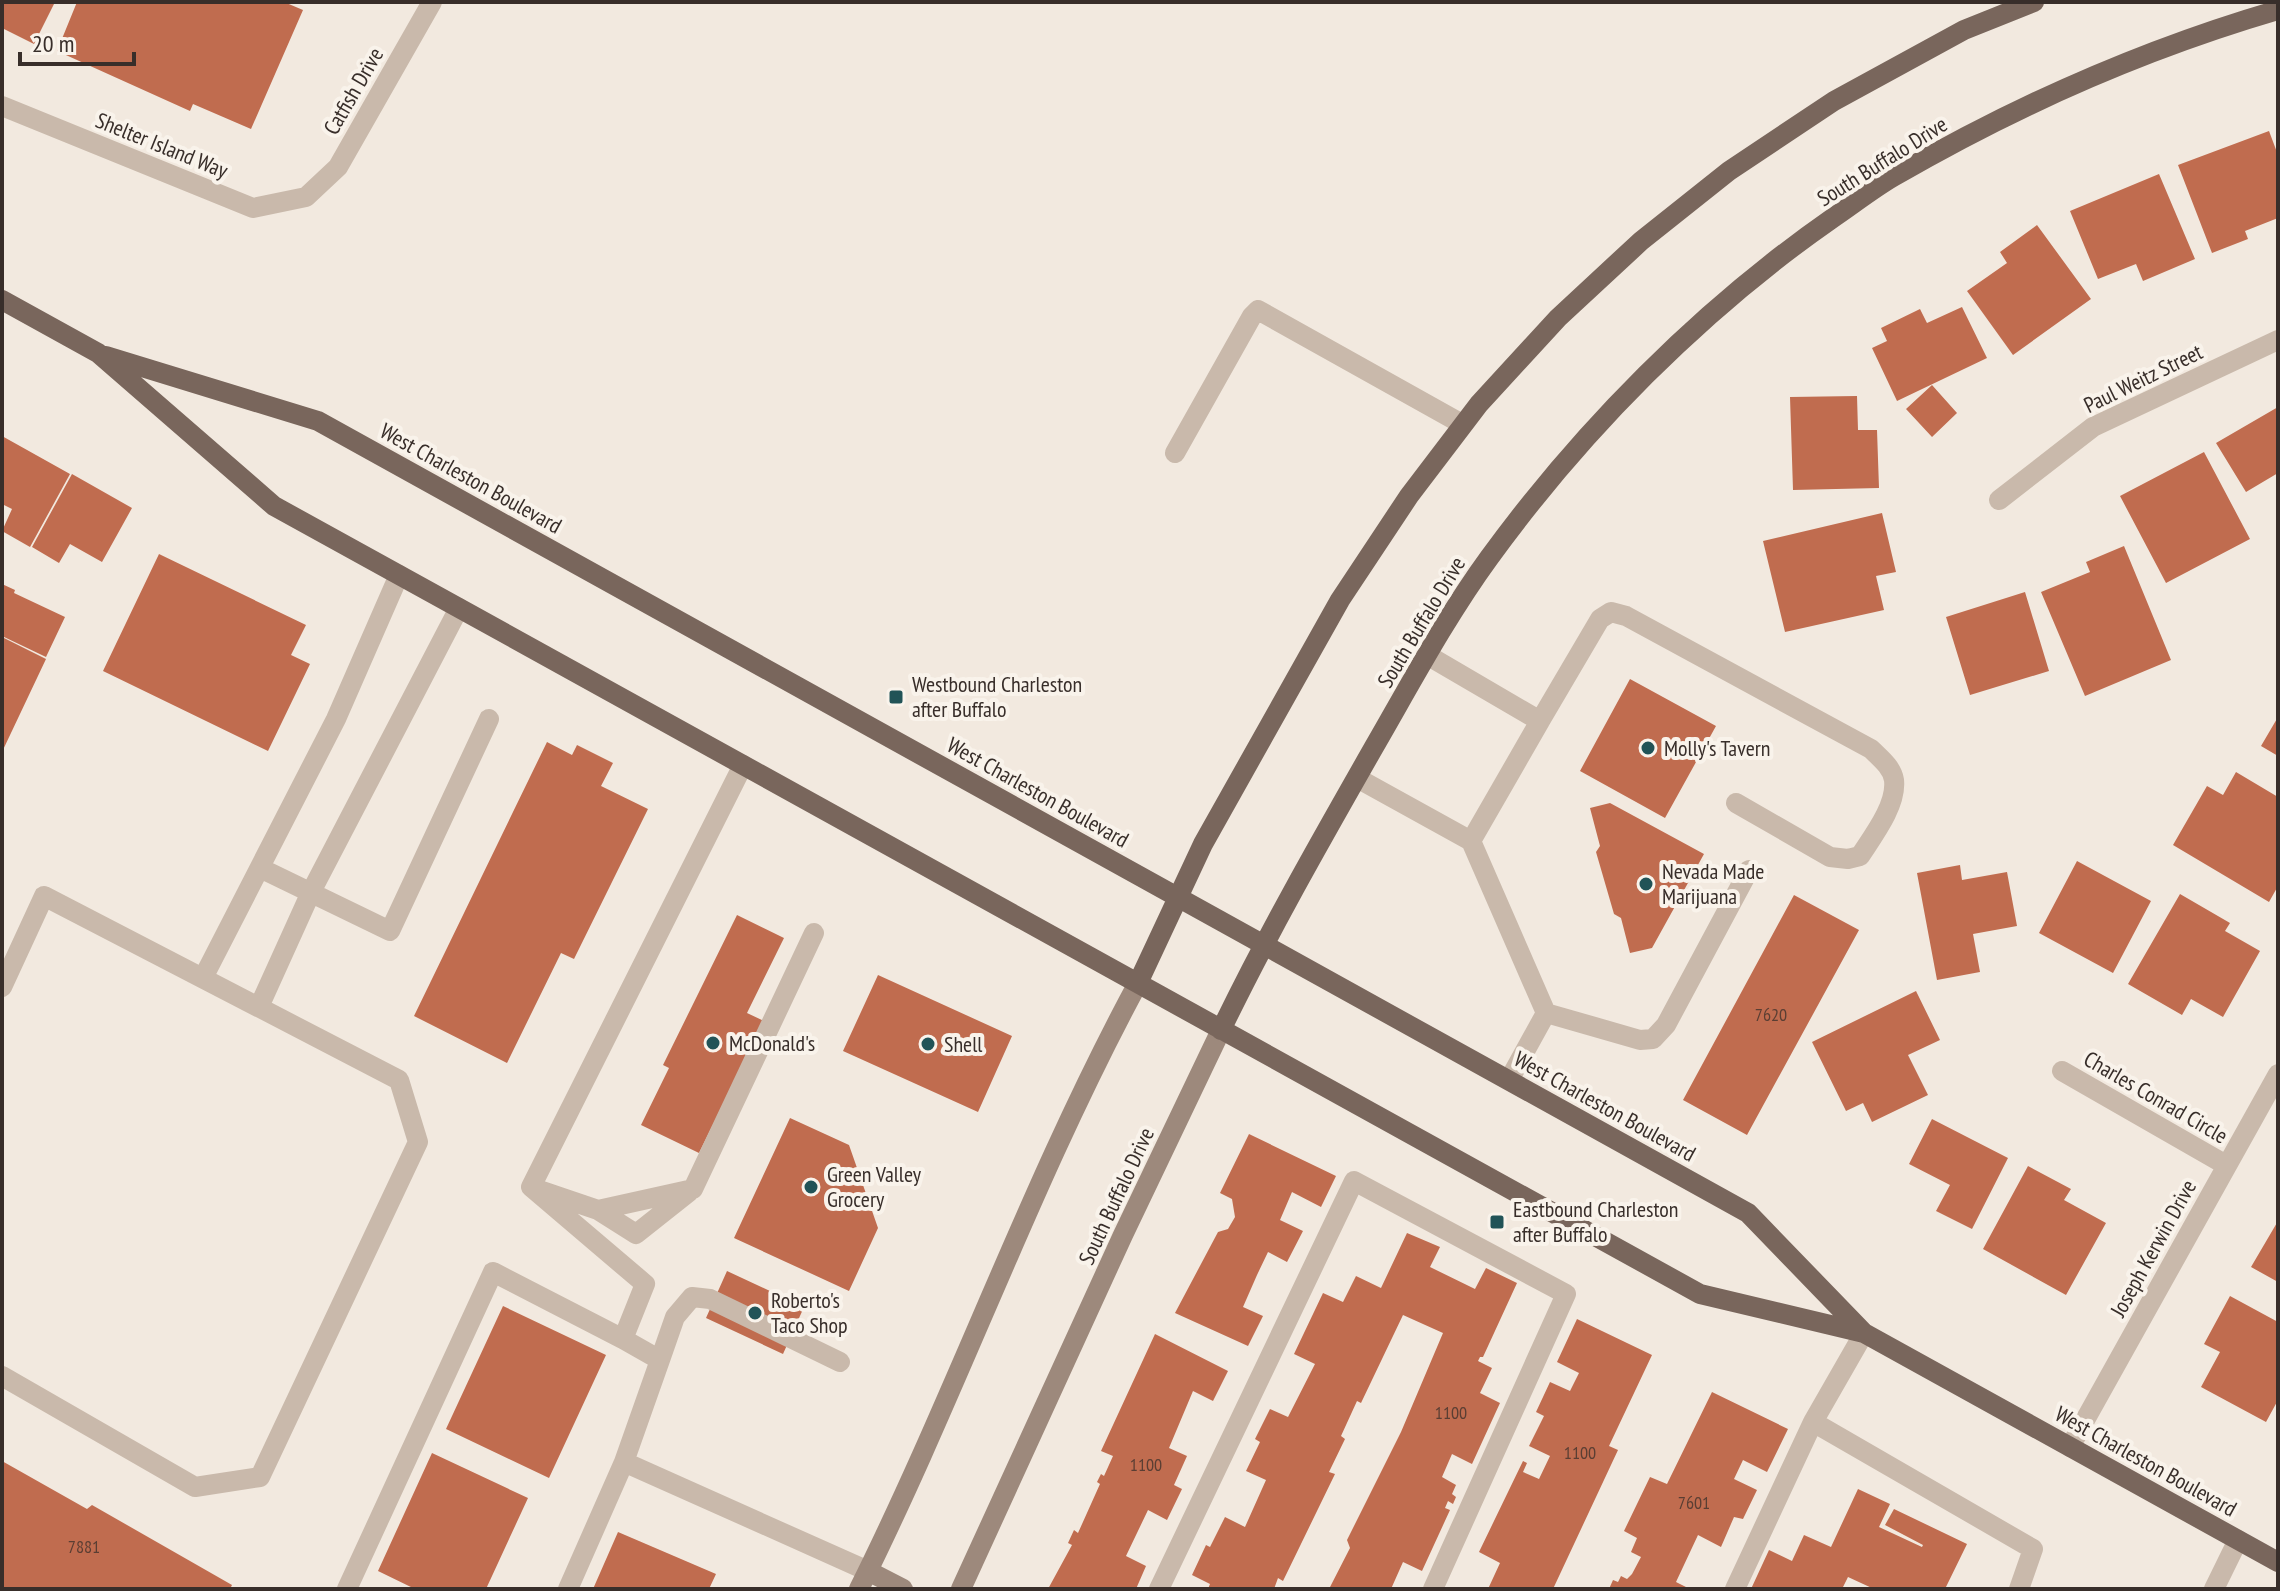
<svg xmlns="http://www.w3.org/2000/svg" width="2280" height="1591" font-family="'PT Sans Narrow',sans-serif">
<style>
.building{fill:#c06c4f}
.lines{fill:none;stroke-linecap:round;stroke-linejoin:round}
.lane{stroke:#c9b9ab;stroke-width:20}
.street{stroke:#c9b9ab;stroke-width:20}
.secondary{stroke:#9d897c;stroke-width:20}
.primary{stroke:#79665c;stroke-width:20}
.poi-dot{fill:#215357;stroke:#f9f3eb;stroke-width:3}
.labels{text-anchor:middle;stroke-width:8;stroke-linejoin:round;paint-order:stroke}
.number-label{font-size:18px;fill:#5a3e33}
.street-label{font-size:22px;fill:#382e2a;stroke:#f9f3eb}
.poi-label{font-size:22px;fill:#382e2a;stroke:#f9f3eb;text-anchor:start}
</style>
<rect width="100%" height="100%" fill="#f2e9df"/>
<!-- building -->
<path class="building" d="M2 2H55L34 44 2 28Z
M77 2H284L303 10 251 129 193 104 190 111 57 51Z
M2269 131 2278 155V218L2245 231 2248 239 2212 253 2178 165Z
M2159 174 2195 259 2143 281 2136 264 2098 279 2070 211Z
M2037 225 2091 299 2013 355 1967 291 2007 263 2000 252Z
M1962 307 1987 358 1897 401 1872 348 1887 341 1881 328 1920 309 1927 323Z
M1932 385 1957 413 1932 437 1906 409Z
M1857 396 1858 430H1877L1879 488 1793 490 1790 397Z
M2278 407V473L2246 492 2216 443Z
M2 436 70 474 30 547 2 531 12 509 2 504Z
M2204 452 2250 539 2166 583 2120 496Z
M72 474 132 508 102 562 70 544 59 563 32 547Z
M1882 513 1896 572 1876 576 1884 610 1785 632 1763 541Z
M2124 546 2171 660 2085 696 2041 592 2090 572 2086 562Z
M159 554 306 625 291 655 310 664 268 751 103 671Z
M2 584 15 590 14 593 65 617 46 657 2 636Z
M2025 592 2049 671 1970 695 1946 617Z
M2 637 46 659 2 752Z
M1630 679 1716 726 1665 818 1580 771Z
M2278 717V756L2261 746Z
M547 742 572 755 577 745 613 763 601 786 648 809 574 959 561 953 507 1063 414 1016Z
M2236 772 2278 797V886L2269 902 2173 845 2207 786 2223 795Z
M1610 803 1704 854 1652 948 1630 953 1621 918 1614 914 1596 852 1600 846 1590 808Z
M2077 861 2151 901 2113 973 2039 933Z
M1960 865 1962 880 2007 872 2017 926 1973 934 1980 972 1937 980 1917 873Z
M2180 894 2230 923 2225 931 2260 951 2223 1017 2191 999 2182 1015 2128 984Z
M1794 895 1859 930 1747 1135 1683 1100Z
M737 915 784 938 747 1013 764 1021 699 1153 641 1125 669 1068 663 1065Z
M878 975 1012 1036 978 1112 843 1051Z
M1916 991 1940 1040 1908 1055 1928 1095 1872 1122 1863 1103 1846 1111 1812 1042Z
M790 1118 849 1145 878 1228 849 1291 734 1238Z
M1932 1119 2008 1158 1972 1229 1936 1211 1950 1185 1909 1164Z
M1249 1134 1336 1176 1321 1207 1292 1192 1280 1220 1303 1231 1287 1262 1268 1252 1257 1275 1243 1307 1263 1316 1248 1346 1175 1313 1218 1232 1228 1229 1235 1217 1232 1199 1220 1193Z
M2028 1166 2071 1189 2064 1200 2106 1223 2066 1295 1983 1249Z
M2278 1221V1282L2251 1267Z
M1407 1233 1440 1247 1430 1267 1475 1289 1486 1268 1517 1283 1483 1357H1480L1478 1361 1492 1368 1480 1393 1500 1403 1472 1464 1452 1454 1442 1477 1456 1485 1452 1494 1456 1497 1453 1504 1448 1501 1445 1508 1450 1510 1422 1571 1403 1562 1391 1589H1329L1350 1548 1347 1540 1401 1432 1443 1333 1403 1315 1361 1403 1357 1401 1341 1436 1345 1439 1329 1472 1335 1474 1283 1581 1278 1578 1274 1589H1208L1210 1584 1192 1575 1206 1545 1210 1547 1225 1517 1245 1527 1266 1480 1246 1471 1260 1442 1255 1439 1270 1409 1288 1417 1315 1364 1294 1354 1323 1293 1343 1302 1356 1276 1381 1288Z
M727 1271 804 1307 783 1354 706 1318Z
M2230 1296 2278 1322V1400L2266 1422 2201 1387 2220 1352 2204 1344Z
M503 1306 606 1355 549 1478 446 1429Z
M1577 1319 1652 1355 1609 1446 1618 1450 1553 1589H1488L1500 1563 1479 1552 1523 1461 1527 1463 1523 1472 1539 1479 1550 1456 1529 1446 1544 1416 1536 1412 1550 1382 1570 1391 1579 1373 1557 1362Z
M1155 1334 1228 1371 1213 1401 1193 1391 1169 1448 1187 1456 1174 1485 1182 1489 1167 1520 1148 1510 1126 1556 1146 1566 1136 1589H1048L1072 1545 1068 1543 1074 1530 1078 1533 1100 1484 1097 1482 1101 1474 1104 1476 1113 1456 1101 1451Z
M1712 1392 1788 1429 1767 1472 1743 1460 1734 1479 1757 1490 1743 1519 1734 1517 1721 1547 1698 1535 1676 1582 1690 1589H1609L1613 1580 1618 1582 1621 1576 1627 1579 1632 1574 1641 1557 1631 1552 1637 1538 1624 1531 1650 1477 1667 1484Z
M432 1453 528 1498 486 1589H415L378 1571Z
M2 1461 87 1509 92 1505 232 1585 230 1589H2Z
M1858 1489 1890 1504 1879 1527 1922 1547 1923 1545 1885 1525 1894 1509 1967 1544 1945 1589H1874L1848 1577 1842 1589H1751L1769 1550 1792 1561 1804 1535 1831 1547Z
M618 1532 716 1574 709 1589H593Z"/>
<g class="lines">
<!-- lane -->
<path class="lane" d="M1175 453 1252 316 1258 310 1462 424
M1427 655 1540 721 1471 841
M1540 721 1600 619 1611 612 1626 616 1871 749C1880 758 1892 767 1894 780 1897 805 1873 836 1860 856L1848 859 1830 857 1736 803
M1357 778 1471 841 1546 1013 1509 1080
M260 868 390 931 489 719
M203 978 336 719 399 575
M2 987 44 896 399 1080 418 1142 260 1477 195 1487 2 1376
M259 1007 311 892 459 608
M1546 1013 1640 1040 1653 1039 1666 1025 1749 870
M542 1191 598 1210 693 1189 814 933
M598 1210 636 1234 689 1192
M660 1360 675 1317 692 1297 710 1299 840 1362
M1813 1422 1864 1333
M624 1462 868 1571
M347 1589 493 1272 623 1339 645 1284 531 1187 743 765
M568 1589 624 1462 660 1360 623 1339
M1159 1589 1354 1181 1566 1294 1433 1589
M1735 1589 1813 1422 2033 1549 2019 1589
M2214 1589 2238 1540"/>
<!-- street -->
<path class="street" d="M2 106 253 208 306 197 338 167 432 2
M1999 500 2093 427 2278 340
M2062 1071 2226 1165
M2070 1447 2278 1074"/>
<!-- secondary -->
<path class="secondary" d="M868 1571 903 1589
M859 1589C958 1390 1032 1179 1138 983
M961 1589 1123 1235 1221 1030"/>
<!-- primary -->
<path class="primary" d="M2 300 98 353 274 506 459 608 1700 1294 1864 1333 2278 1562
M106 356 318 421 1748 1213 1864 1333
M1138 983 1203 844 1340 600 1409 496 1479 404 1558 318 1641 241 1729 171 1834 101 1964 30 2034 2
M1221 1030C1268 933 1321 840 1374 747 1411 683 1446 617 1489 558 1582 430 1701 310 1830 220 1851 206 1871 190 1893 177 2017 105 2141 50 2278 10"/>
</g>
<!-- markers -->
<g class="poi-dot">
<rect x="888" y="689" width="16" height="16" rx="4"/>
<circle cx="1648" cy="748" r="8"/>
<circle cx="1646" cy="884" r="8"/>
<circle cx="713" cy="1043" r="8"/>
<circle cx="928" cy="1044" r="8"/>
<circle cx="811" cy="1187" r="8"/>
<rect x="1489" y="1214" width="16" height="16" rx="4"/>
<circle cx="755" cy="1313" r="8"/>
</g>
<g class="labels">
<!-- number labels -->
<g class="number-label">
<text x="1771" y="1021">7620</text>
<text x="1451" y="1419">1100</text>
<text x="1580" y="1459">1100</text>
<text x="1146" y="1471">1100</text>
<text x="1694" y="1509">7601</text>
<text x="84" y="1553">7881</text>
</g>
<!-- street labels -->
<g class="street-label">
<text transform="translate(353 91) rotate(-60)" y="8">Catfish Drive</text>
<text transform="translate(162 145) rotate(22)" y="8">Shelter Island Way</text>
<text transform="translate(1882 161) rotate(-32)" y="8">South Buffalo Drive</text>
<text transform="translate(2143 378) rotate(-26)" y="8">Paul Weitz Street</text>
<text transform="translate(471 478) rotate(29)" y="8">West Charleston Boulevard</text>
<text transform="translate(1421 622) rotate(-59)" y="8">South Buffalo Drive</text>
<text transform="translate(1038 792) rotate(29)" y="8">West Charleston Boulevard</text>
<text transform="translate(2156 1097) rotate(30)" y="8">Charles Conrad Circle</text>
<text transform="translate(1605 1106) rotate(29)" y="8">West Charleston Boulevard</text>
<text transform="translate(1116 1196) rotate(-65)" y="8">South Buffalo Drive</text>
<text transform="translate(2153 1248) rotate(-61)" y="8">Joseph Kerwin Drive</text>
<text transform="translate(2146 1461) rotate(29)" y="8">West Charleston Boulevard</text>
</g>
<!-- poi labels -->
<g class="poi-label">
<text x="912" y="692">Westbound Charleston<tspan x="912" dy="25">after Buffalo</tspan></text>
<text x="1664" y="756">Molly's Tavern</text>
<text x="1662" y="879">Nevada Made<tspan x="1662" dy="25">Marijuana</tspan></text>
<text x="729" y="1051">McDonald's</text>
<text x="944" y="1052">Shell</text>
<text x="827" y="1182">Green Valley<tspan x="827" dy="25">Grocery</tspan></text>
<text x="1513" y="1217">Eastbound Charleston<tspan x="1513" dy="25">after Buffalo</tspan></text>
<text x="771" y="1308">Roberto's<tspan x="771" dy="25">Taco Shop</tspan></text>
</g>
</g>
<!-- border -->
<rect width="2280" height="1591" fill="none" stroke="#382e2a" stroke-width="8"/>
<!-- scale -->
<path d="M20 52v12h114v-12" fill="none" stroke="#382e2a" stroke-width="4"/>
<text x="32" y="52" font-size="24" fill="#382e2a" stroke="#f9f3eb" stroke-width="6" paint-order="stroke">20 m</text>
</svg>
